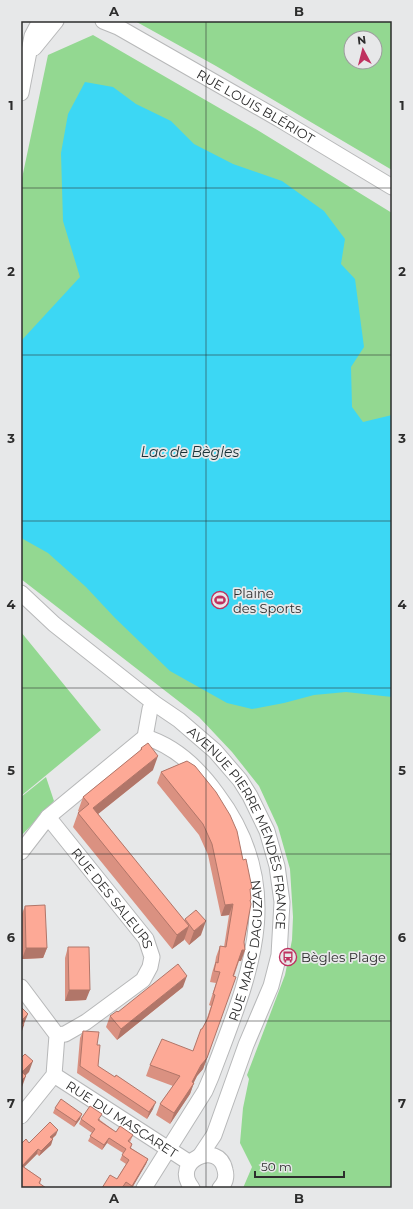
<svg xmlns="http://www.w3.org/2000/svg" width="413" height="1209" font-family="Montserrat,sans-serif">
<style>
.green{fill:#93d891;fill-rule:evenodd}
.water{fill:#3cd7f4}
.lines{fill:none;stroke-linecap:round;stroke-linejoin:round}
.minor-casing{stroke:#b7b8b9;stroke-width:17}
.minor{stroke:#fff;stroke-width:15}
.wall{fill:#da9181}
.shaded-wall{fill:#b17669}
.building{fill:#fda996;stroke:#b17669}
.grid{fill:none;stroke:#2d2d2d;stroke-width:1;stroke-opacity:0.55}
.labels{text-anchor:middle;stroke-width:3.5;stroke-linejoin:round;paint-order:stroke}
.street-label{font-size:13px;fill:#2d2d2d;stroke:#e7e8e9}
.poi-label{font-size:13px;fill:#2d2d2d;stroke:#e7e8e9;text-anchor:start}
.water-label{font-size:14px;font-style:italic;fill:#1a3237;stroke:#e7e8e9}
.neatline{fill:none;stroke:#2d2d2d;stroke-width:1.5}
.grid-label{font-size:13px;text-anchor:middle;font-weight:bold;fill:#2d2d2d}
</style>
<rect width="100%" height="100%" fill="#e7e8e9"/>
<!-- green -->
<path class="green" d="M135 21H392V170L216 66ZM351 38H375V62H351Z
M93 35 259 131 392 213V1188H243L252 1167 240 1143 243 1108 249 1079 247 1075 285 975 292 940 293 917 290 869 278 827 259 786 232 752 199 717 21 579V183L48 55Z
M21 632 101 730 21 796Z
M46 777 54 801 21 836V797Z"/>
<!-- water -->
<path class="water" d="M85 82 113 87 136 104 171 121 194 144 233 164 282 181 324 211 345 239 341 264 355 279 364 347 351 367 352 407 363 422 392 415V697L346 692 314 695 284 703 252 709 227 703 170 671 115 618 86 587 48 553 23 539 21 536V341L80 277 63 221 61 153 68 114Z"/>
<g class="lines">
<!-- minor casing -->
<g class="minor-casing">
<g id="minor">
<path id="s1" d="M103 21 118 27 279 119 392 187"/>
<path d="M34 48 56 21"/>
<path d="M21 93 32 36 40 21"/>
<path id="s2" d="M21 593 54 624 154 703 179 720 215 751 240 780 250 796 267 831 277 866 282 902 279 955 271 986 246 1045 214 1135 200 1156"/>
<path id="s3" d="M48 817 146 939 152 957 150 967 143 980 86 1022 65 1034 57 1035"/>
<path d="M21 852 48 817 145 737 150 709 154 703"/>
<path d="M21 987 57 1035 54 1075 21 1116"/>
<path id="s4" d="M54 1075 190 1163"/>
<path id="s5" d="M144 1188 205 1091 211 1077C248 978 290 891 217 794 199 769 175 746 145 737"/>
<path d="M192 1188C170 1161 219 1139 225 1170 227 1177 225 1183 220 1188"/>
</g>
</g>
<!-- minor -->
<use href="#minor" class="minor"/>
</g>
<!-- wall -->
<path class="wall" d="M141 748 153 770 98 814 184 921 185 919 201 935 189 945 184 939V940L172 949 73 827 78 813 79 812 78 811 83 797 140 751Z
M187 761 250 892 251 899 250 902 244 942 245 950 241 961H239L207 1058 203 1069 197 1076 194 1082 190 1094 170 1124 156 1115 160 1104 173 1086 146 1076 150 1065 193 1051 206 1021 211 1006 209 1005 216 983 210 982 212 973 215 963 216 957 220 946 224 947 229 915 221 916 208 855 199 835 157 783 161 772Z
M25 906 47 948 43 958 22 959 21 916Z
M68 947 86 1000 65 1001V958Z
M183 987 117 1040 106 1027 110 1016 118 1012Z
M83 1031 97 1045 98 1066 153 1109 147 1119 77 1073 80 1038Z
M55 1108 80 1119 74 1127 53 1113Z
M81 1119H100V1120L116 1132 133 1135 130 1142 132 1144 131 1148 148 1159 146 1164 132 1188H125L117 1179 126 1164 120 1160 123 1153 107 1143 102 1150 88 1141 92 1133 79 1124Z
M56 1135 52 1139 51 1145 39 1156 37 1154 24 1167 41 1179 40 1184 21 1188V1144L29 1143Z"/>
<!-- shaded-wall -->
<path class="shaded-wall" d="M158 756 153 770 88 822 93 808Z
M233 904 229 915 221 916 225 905Z
M206 921 201 935 189 945 194 931Z
M189 926 184 940 172 949 177 935Z
M26 948H47L43 958 22 959Z
M242 950H245L241 961H238Z
M187 976 183 987 117 1040 121 1029Z
M69 990H90L86 1000 65 1001Z
M28 1014 24 1024 21 1027V1021Z
M24 1025 21 1034V1028Z
M207 1058 203 1069 197 1076 193 1084 194 1083 190 1094 170 1124 174 1113 192 1082 201 1065Z
M33 1061 29 1072 21 1080 22 1072Z
M26 1076 22 1087H21V1081Z
M156 1102 153 1109 147 1119 149 1112Z
M82 1114 80 1119 74 1127 76 1122Z
M58 1130 56 1135 48 1142 50 1137Z
M109 1138 107 1143 102 1150 104 1145Z
M53 1139 51 1145 39 1156 41 1151Z
M38 1149 37 1154 21 1170 22 1166Z
M148 1159 146 1164 132 1188H131Z"/>
<!-- building -->
<path class="building" d="M148 743 158 756 93 808 189 926 177 935 78 813 89 804 83 797 142 749 141 748Z
M187 761 195 766 216 792 230 815 237 831 243 860 246 859 252 888 250 889 251 899 250 900 251 904 244 942 245 950H242L233 976 236 977 207 1058 201 1065 192 1082 194 1083 174 1113 160 1104 180 1076 150 1065 162 1039 193 1051 201 1029H202L208 1018 215 995 213 994 220 972 214 971 216 962 218 963 220 946 226 947 233 904 225 905 212 844 203 824 161 772Z
M45 905 47 948H26L25 906Z
M196 910 206 921 194 931 185 919Z
M68 947H89L90 990H69Z
M178 964 187 976 121 1029 110 1016 117 1011 118 1012Z
M21 1007 28 1014 21 1021Z
M21 1021 24 1025 21 1028Z
M83 1031 99 1032 97 1045H100L98 1066 115 1077 116 1075 156 1102 149 1112 80 1066Z
M25 1054 33 1061 22 1072 26 1076 21 1081V1056L22 1057Z
M61 1099 82 1114 76 1122 55 1108Z
M90 1106 102 1114 98 1120 116 1132 120 1126 133 1135 128 1141 132 1144 130 1148 148 1159 132 1186 126 1182 122 1188H102L110 1175 117 1179 129 1160 122 1155 126 1149 109 1138 104 1145 90 1136 95 1129 81 1119Z
M50 1122 58 1130 50 1137 53 1139 41 1151 38 1149 22 1166 41 1179 39 1183 46 1188H21V1144L26 1139 29 1143Z"/>
<!-- grid -->
<path class="grid" d="M206 21V1188M21 188H392M21 355H392M21 521H392M21 688H392M21 854H392M21 1021H392"/>
<!-- icons -->
<defs>
<g id="stadium-ring" transform="scale(0.9)"><circle r="9.5" fill="#e7e8e9" stroke="#bf315f" stroke-width="1.5"/><path d="M0-5a6.5 5 0 1 0 0 10a6.5 5 0 1 0 0-10ZM-3.5-1.8h7v3.6h-7Z" fill="#bf315f"/></g>
<g id="bus-ring" transform="scale(0.9)"><circle r="9.5" fill="#e7e8e9" stroke="#bf315f" stroke-width="1.5"/><path d="M-5-6H5V4H4V6H2V4H-2V6H-4V4H-5ZM-3.5-4V0h7V-4ZM-3.5 1.2v1.5H-2V1.2ZM2 1.2v1.5H3.5V1.2Z" fill="#bf315f"/></g>
</defs>
<g fill-rule="evenodd">
<use href="#stadium-ring" x="220" y="600"/>
<use href="#bus-ring" x="288" y="957"/>
</g>
<g class="labels">
<!-- street labels -->
<g class="street-label">
<text dy="5" stroke="none"><textPath href="#s1" startOffset="175">RUE LOUIS BLÉRIOT</textPath></text>
<text dy="5" stroke="none"><textPath href="#s2" startOffset="332">AVENUE PIERRE MENDÈS FRANCE</textPath></text>
<text dy="5" stroke="none"><textPath href="#s3" startOffset="104">RUE DES SALEURS</textPath></text>
<text dy="5" stroke="none"><textPath href="#s5" startOffset="262">RUE MARC DAGUZAN</textPath></text>
<text dy="5" stroke="none"><textPath href="#s4" startOffset="81">RUE DU MASCARET</textPath></text>
</g>
<!-- poi labels -->
<g class="poi-label">
<text x="233" y="598">Plaine<tspan x="233" dy="15">des Sports</tspan></text>
<text x="301" y="962">Bègles Plage</text>
</g>
<!-- water labels -->
<g class="water-label">
<text x="190" y="457">Lac de Bègles</text>
</g>
</g>
<!-- border -->
<rect width="413" height="1209" fill="none" stroke="#e7e8e9" stroke-width="44"/>
<!-- north arrow -->
<g transform="translate(363 50) rotate(353)"><circle r="19" fill="#e7e8e9" stroke="#9d9d9e"/>
<path d="M0-3L7 15L0 10L-7 15Z" fill="#bf315f"/>
<text y="-6" font-size="11" font-weight="bold" text-anchor="middle" fill="#2d2d2d">N</text>
</g>
<!-- scale -->
<path d="M255 1171v6h89v-6" fill="none" stroke="#2d2d2d" stroke-width="2"/>
<text x="261" y="1171" font-size="12" fill="#2d2d2d" stroke="#e7e8e9" stroke-width="3" paint-order="stroke">50 m</text>
<rect x="22" y="22" width="369" height="1165" class="neatline"/>
<g class="grid-label">
<text x="114" y="16">A</text>
<text x="299" y="16">B</text>
<text x="11" y="110">1</text>
<text x="402" y="110">1</text>
<text x="11" y="276">2</text>
<text x="402" y="276">2</text>
<text x="11" y="443">3</text>
<text x="402" y="443">3</text>
<text x="11" y="609">4</text>
<text x="402" y="609">4</text>
<text x="11" y="775">5</text>
<text x="402" y="775">5</text>
<text x="11" y="942">6</text>
<text x="402" y="942">6</text>
<text x="11" y="1108">7</text>
<text x="402" y="1108">7</text>
<text x="114" y="1203">A</text>
<text x="299" y="1203">B</text>
</g>
</svg>
